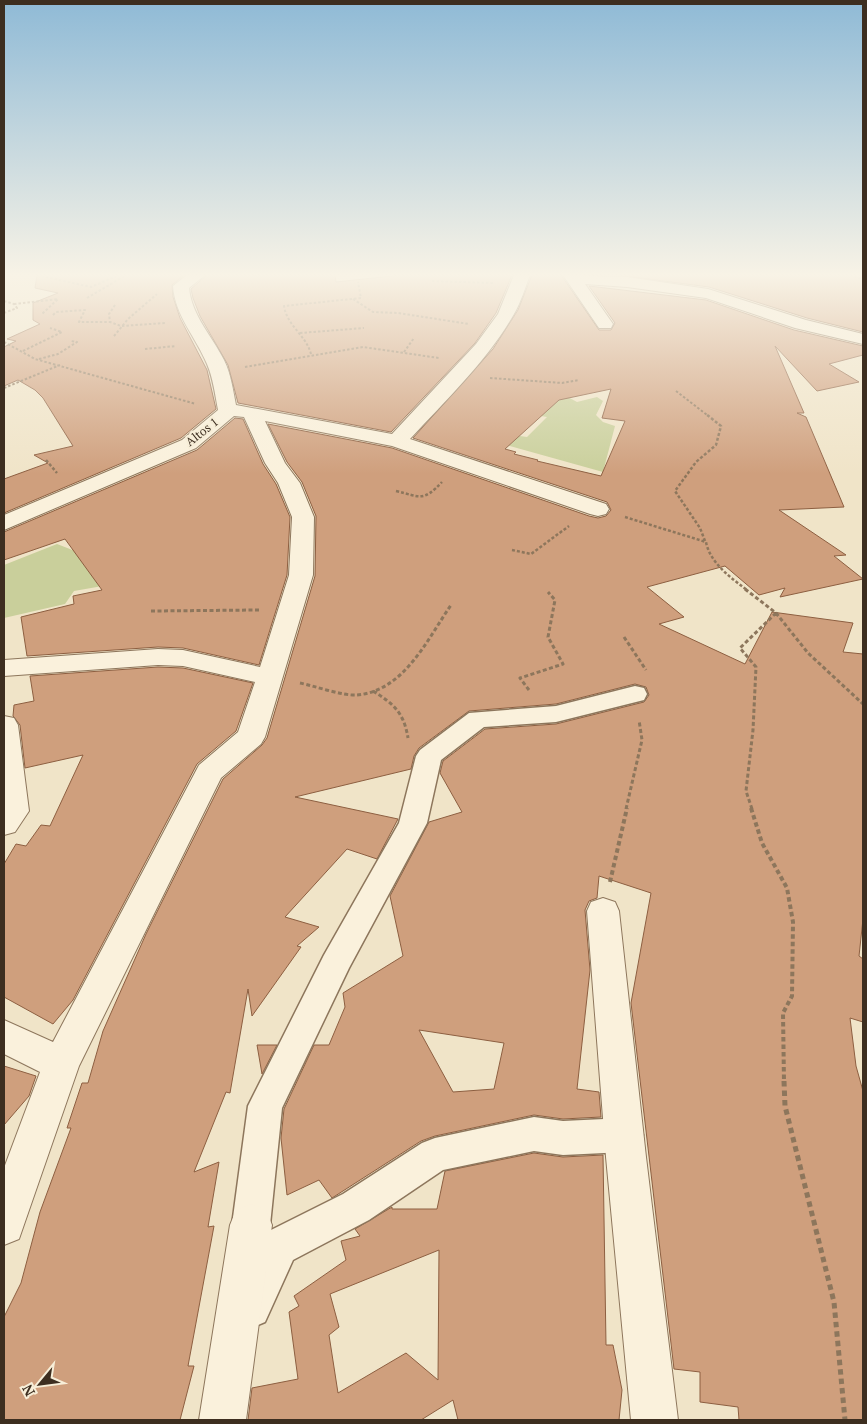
<svg xmlns="http://www.w3.org/2000/svg" width="867" height="1424" font-family="'PT Serif',serif">
<style>
.green{fill:#c9cf9b}
.building{fill:#cf9f7d;stroke:#8d5f41;fill-rule:evenodd}
.lines{fill:none;stroke-linecap:round;stroke-linejoin:round}
.pedestrian-casing{stroke:#8d765c;stroke-width:3}
.minor-casing{stroke:#8d765c;stroke-width:2}
.path-far4{stroke:#8d765c;stroke-width:2;stroke-dasharray:2.5 2;stroke-linecap:butt}
.path-far3{stroke:#8d765c;stroke-width:2.5;stroke-dasharray:3 2;stroke-linecap:butt}
.path-far2{stroke:#8d765c;stroke-width:3;stroke-dasharray:4 2.5;stroke-linecap:butt}
.path-far1{stroke:#8d765c;stroke-width:4;stroke-dasharray:4.5 3;stroke-linecap:butt}
.path{stroke:#8d765c;stroke-width:5;stroke-dasharray:5.5 4;stroke-linecap:butt}
.pedestrian{fill:#faf1dc;fill-rule:evenodd}
.minor{fill:#faf1dc;fill-rule:evenodd}
.labels{text-anchor:middle;stroke-width:4.5;stroke-linejoin:round;paint-order:stroke}
.far-street-label{font-size:12px;fill:#3d2e20;stroke:#f7eed8}
</style>
<rect width="100%" height="100%" fill="#f0e4c8"/>
<!-- green -->
<path class="green" d="M566 396 577 402 597 397 603 401 596 415 603 422 615 426 603 472 481 438 491 432 527 437 547 417 522 413Z
M57 544 75 551 114 584 74 591 65 604 4 618V565Z"/>
<!-- building -->
<path class="building" d="M37 275H184L172 285 173 297 180 318 207 370 216 409 181 438 4 513V479L48 463 34 455 73 446 43 398 35 390 18 380 4 386V347L16 341 7 339 40 324 33 320V303L58 293 35 288Z
M207 275H335L336 282 401 275H512L496 313 475 343 391 432 238 403 228 365 200 316 193 298 191 289Z
M532 275H561L599 330H611L615 323 589 286 706 300 794 330 863 346V355L829 364 859 382 817 391 775 346 804 413H797L806 417 844 507 779 510 846 555 834 556 863 579 780 597 785 588 759 595 725 566 647 587 684 617 659 624 745 664 772 612 853 623 843 652 863 654V919L859 956 863 959V1022L850 1018 856 1066 863 1091V1420H739L738 1407 700 1402V1372L674 1369 631 1003 651 893 599 876 597 898 589 901 585 910 590 970 577 1089 599 1092 601 1117 563 1119 534 1115 435 1136 421 1141 332 1198 319 1180 287 1195 281 1138 284 1109 314 1045H329L345 1007 343 993 403 956 390 896 429 822 462 812 440 773 443 761 485 729 556 724 644 702 649 695 646 687 635 684 556 704 469 711 419 748 414 756 411 769 295 797 398 819 377 859 347 849 285 917 319 927 297 946 301 947 252 1016 248 989 230 1093 226 1092 194 1172 219 1162 208 1227 214 1226 188 1366H194L180 1420H4V1317L21 1283 40 1212 71 1128H67L82 1083H88L103 1031 146 934 223 779 262 745 267 738 315 576 316 516 302 482 287 462 268 424 392 448 589 516 598 518 606 516 611 510 607 502 413 438 493 349 518 310ZM611 389 602 418 625 421 601 476 537 461 538 460 514 454 516 452 505 449 559 400ZM419 1030 504 1043 494 1089 453 1092Z
M618 275H863V332L807 318 709 287Z
M235 418 243 419 263 464 276 484 290 517 287 575 259 665 183 648 158 647 27 656 21 617 74 604 73 596 102 590 65 539 4 560V532L197 450Z
M158 667 183 668 253 683 236 731 197 764 73 1000 53 1024 4 997V864L16 844 26 846 41 825 50 826 83 755 25 768 20 725 13 716 14 705 34 701 30 676Z
M257 1045H277L262 1074Z
M4 1066 36 1076 29 1096 4 1125Z
M534 1153 563 1157 603 1155 606 1345H613L622 1390 619 1420H458L453 1400 421 1420H248L252 1388 298 1379 289 1312 299 1306 294 1296 346 1260 341 1241 360 1236 355 1229 392 1207V1209H437L445 1171ZM439 1250 438 1380 406 1353 338 1393 329 1335 339 1327 330 1294Z"/>
<g class="lines">
<!-- pedestrian casing -->
<g class="pedestrian-casing">
<path id="pedestrian" d="M635 686 644 688 647 694 644 700 556 722 484 727 441 760 427 823 349 968 282 1108 270 1225 267 1232 343 1194 422 1143 435 1138 534 1117 563 1121 625 1118 638 1123 643 1135 638 1147 625 1152 563 1155 534 1151 443 1170 369 1220 293 1260 265 1322 251 1328 237 1322 231 1308 262 1239 251 1244 238 1238 232 1225 248 1106 324 955 399 823 416 756 420 750 469 713 556 706Z"/>
</g>
<!-- minor casing -->
<g class="minor-casing">
<path id="minor" d="M187 275H205L189 288C192 316 212 336 224 360 231 374 233 390 236 405L392 434 476 344 498 314 514 275H530C525 288 521 302 514 314 487 361 447 399 410 439L606 504 609 509 606 514 598 516 590 514 392 446 265 421 285 463 300 483 314 517 313 575 265 737 261 744 221 778 79 1066 19 1239 4 1245V1168L40 1072 4 1054V1020L53 1042 199 765 238 732 255 682 183 666 158 665 4 676V660L158 649 183 650 260 667 289 575 292 517 278 483 265 463 244 417 234 416 196 448 4 530V515L182 440 218 410C215 394 213 378 207 364 196 337 175 316 173 286Z
M563 275 627 277 708 289 806 320 863 334V344L795 328 706 298 627 287 585 284 613 324 611 328H599Z
M4 716 14 718 18 725 29 811 15 832 4 835Z
M603 898 615 902 619 911 646 1157 678 1420H631L606 1157 587 911 591 902Z
M251 1204 266 1210 272 1225 246 1420H199L230 1225 236 1210Z"/>
</g>
<!-- path-far4 -->
<path class="path-far4" d="M37 275 91 287 119 275
M850 275 863 279
M432 281 493 283
M87 298 126 275
M353 299 373 312 398 313 469 324
M4 301 14 304 17 308 4 313
M14 304 58 299 42 314
M115 305 109 314 110 322 121 326 165 323
M53 315 56 312 85 310 79 322H110
M300 333 364 328
M114 336 128 319 157 294
M4 342 35 359 196 404
M145 349 176 346
M23 351 62 332 50 328
M404 352 414 338
M311 354C306 335 287 326 284 306L361 298 358 282
M39 359 58 354 77 342 71 341
M245 367 363 347 439 358
M490 378 562 383 579 380
M4 388 60 365
M676 391 707 415"/>
<!-- path-far3 -->
<path class="path-far3" d="M46 460 57 473
M396 491C421 497 423 502 442 482
M625 517 706 542C710 563 731 578 747 590
M705 541 700 528 675 491 696 462 716 445 721 426 706 414
M512 550 531 554 569 526"/>
<!-- path-far2 -->
<path class="path-far2" d="M745 589 776 613 808 653 863 704
M151 611 259 610
M624 637 646 670
M300 683C315 686 342 696 357 695 404 691 427 640 451 605
M529 690 520 678 563 664 548 637 555 600 548 592
M373 691C394 704 404 713 408 738
M626 809 642 740 639 720
M752 809 746 791 753 730 756 667 740 648 776 613"/>
<!-- path-far1 -->
<path class="path-far1" d="M751 808 762 843 787 888 793 922 792 996 783 1013 784 1083
M610 882 627 808"/>
<!-- path -->
<path class="path" d="M784 1081 785 1106 834 1302 845 1420"/>
<!-- pedestrian -->
<use href="#pedestrian" class="pedestrian"/>
<!-- minor -->
<use href="#minor" class="minor"/>
</g>
<!-- sky -->
<linearGradient id="sky" x2="0" y2="1"><stop stop-color="#8fbad6"/><stop offset="0.58" stop-color="#f8f3e6"/><stop offset="1" stop-color="#f8f3e6" stop-opacity="0"/></linearGradient>
<rect width="867" height="474" fill="url(#sky)"/>
<g class="labels">
<!-- far-street labels -->
<g class="far-street-label">
<text transform="translate(202 432) rotate(-38)" y="4">Altos 1</text>
</g>
</g>
<!-- border -->
<rect width="867" height="1424" fill="none" stroke="#3d2e20" stroke-width="10"/>
<!-- north arrow -->
<g transform="translate(40 1384) rotate(241)" stroke="#f7eed8" stroke-width="4" paint-order="stroke">
<path d="M0-4L9 19L0 12L-9 19Z" fill="#3d2e20"/>
<text y="-8" font-size="14" font-weight="bold" text-anchor="middle" fill="#3d2e20">N</text>
</g>
</svg>
